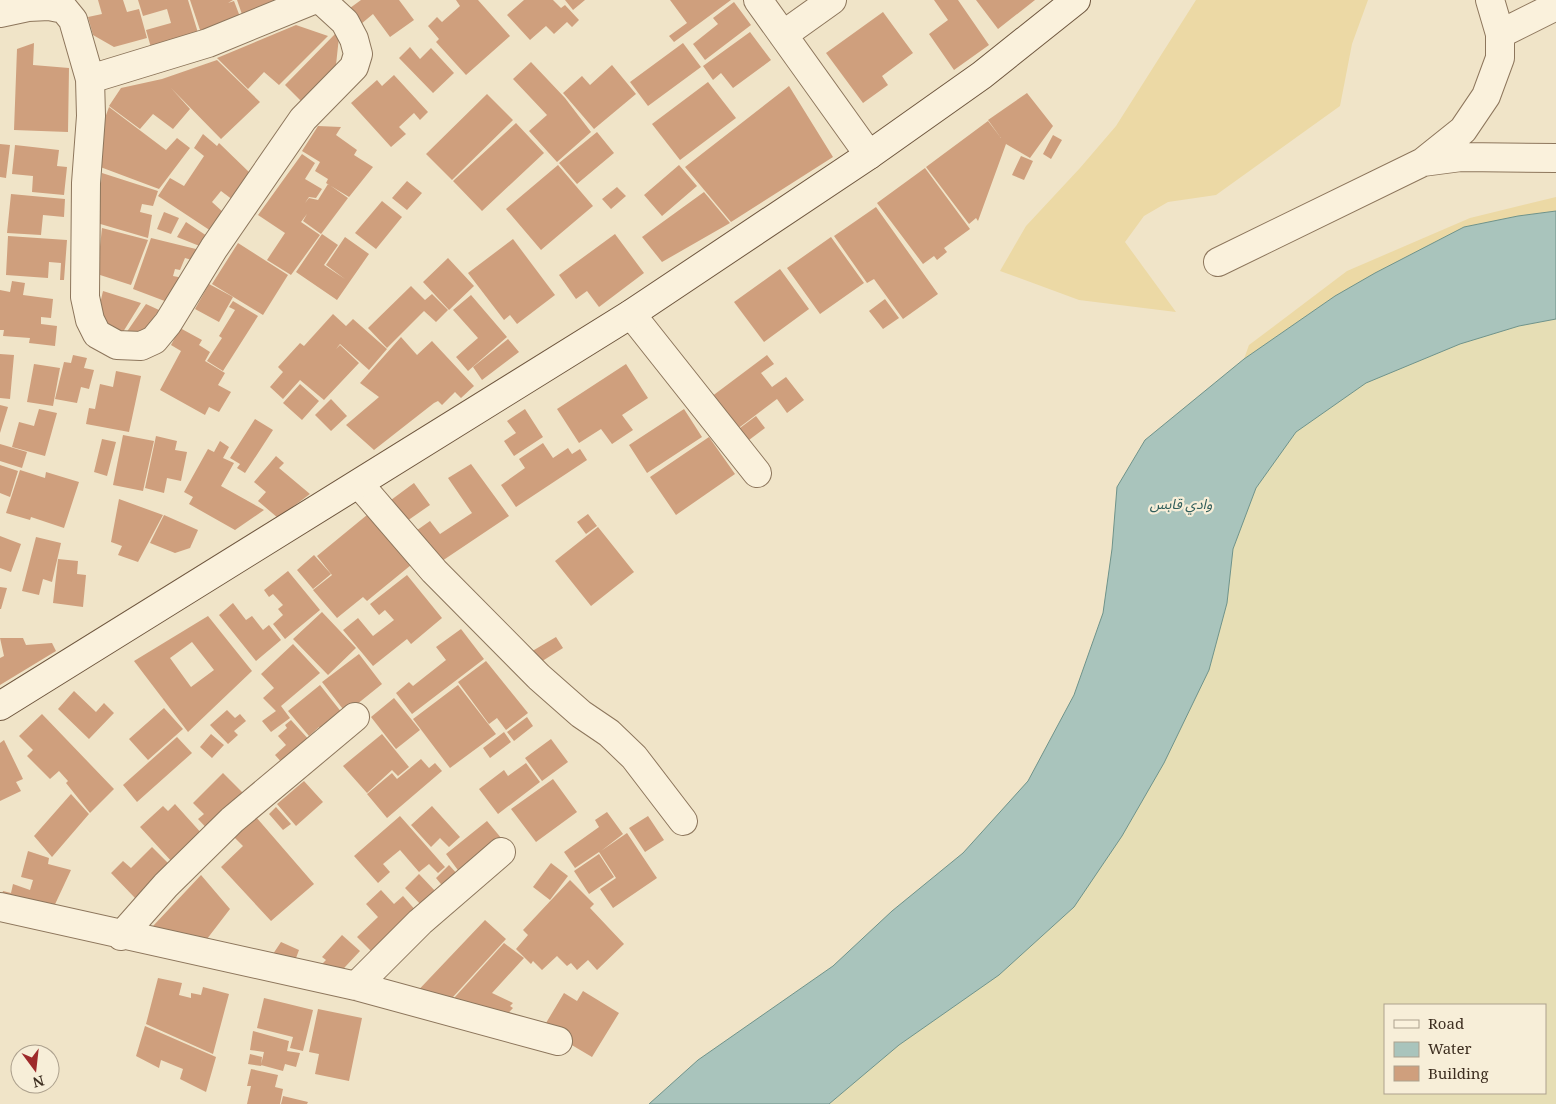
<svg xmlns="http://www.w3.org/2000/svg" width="1556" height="1104" font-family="'Noto Serif','Noto Sans Arabic',serif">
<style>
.farmland{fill:#e6deb5;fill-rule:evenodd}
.sand{fill:#ecd9a5}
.water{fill:#a9c4bc;stroke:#6f938a}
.building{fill:#cf9f7d;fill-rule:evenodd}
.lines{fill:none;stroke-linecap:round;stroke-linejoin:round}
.street-casing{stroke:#8d765c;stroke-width:30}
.secondary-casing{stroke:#6f573f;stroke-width:30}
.street{stroke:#faf1dc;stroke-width:28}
.secondary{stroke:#faf1dc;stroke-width:28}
.labels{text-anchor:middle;stroke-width:4.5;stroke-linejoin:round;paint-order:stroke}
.water-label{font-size:14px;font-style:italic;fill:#2f5d5a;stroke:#f7eed8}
</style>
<rect width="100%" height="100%" fill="#f0e4c8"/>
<!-- farmland -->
<path class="farmland" d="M1556 319V1104H829L899 1045 999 975 1074 907 1122 836 1164 763 1209 670 1227 603 1233 549 1256 488 1296 432 1366 383 1460 344 1519 326ZM1385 1005H1545V1093H1385Z"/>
<!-- sand -->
<path class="sand" d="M1196 0H1368L1352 44 1340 106 1216 195 1168 202 1144 216 1125 242 1176 312 1079 300 1000 271 1026 226 1080 168 1116 126Z
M1556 197V211L1518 216 1464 227 1335 296 1244 359 1249 345 1347 271 1470 218Z"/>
<!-- water -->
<path class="water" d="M1556 211V319L1519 326 1460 344 1366 383 1296 432 1256 488 1233 549 1227 603 1209 670 1164 763 1122 836 1074 907 999 975 899 1045 829 1104H649L698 1060 833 966 892 911 963 853 1028 781 1074 695 1103 613 1112 549 1117 487 1145 440 1244 359 1335 296 1375 273 1464 227 1518 216Z"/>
<!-- building -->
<path class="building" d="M98 0H123L127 12 139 9 147 38 114 47 93 35 88 17 102 14Z
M138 0H188L199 36 152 51 146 30 171 23 167 9 143 16Z
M190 0H233L228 3 234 1 242 22 202 36Z
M237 0H273L277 6 244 20Z
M361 0H399L414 20 390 37 373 14 361 24 350 8Z
M456 0H478L510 36 466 75 436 42 439 39 428 26 437 17 442 22 460 6Z
M524 0H553L561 8 565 5 579 20 572 27 567 22 554 34 546 26 530 40 507 15Z
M565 0H585L573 10Z
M670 0H731L674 42 669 36 687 23Z
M934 0H958L989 45 954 70 929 34 948 20Z
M976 0H1035L998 29Z
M734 2 751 25 705 60 693 44 718 24 713 18Z
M883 12 913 53 882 76 888 85 863 103 826 53Z
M296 25 328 36 279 85 264 72 248 89 217 58Z
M750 32 771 60 733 88 721 73 713 80 703 66Z
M336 33 339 37 335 74 304 104 285 85Z
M34 43 33 65 69 68 68 132 14 130 17 49Z
M683 43 701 67 648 106 630 82Z
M410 47 420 59 431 48 454 73 433 93 399 58Z
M217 60 260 102 221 139 171 88 190 109 173 129 153 114 140 129 109 106 121 88 162 79Z
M531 62 565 98 591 132 557 162 529 131 547 115 513 79Z
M612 65 636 94 594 129 563 93 582 76 590 85Z
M394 75 428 112 420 120 414 113 399 127 406 134 391 147 351 103 377 80 382 86Z
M708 82 736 118 680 160 652 124Z
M789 86 833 157 731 222 685 167Z
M1027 93 1053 126 1030 158 1006 144 978 221 976 218 969 224 926 167 988 121 1001 138 988 120Z
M487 94 513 120 452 180 426 154Z
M109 107 166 150 177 138 190 148 159 189 95 165 102 126Z
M516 123 544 153 482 211 453 181Z
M318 126 341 127 336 135 357 150 354 155 373 167 349 197 326 183 328 179 315 171 320 162 302 151Z
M597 132 614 153 577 184 559 163Z
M203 134 217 146 219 143 250 173 233 200 221 191 212 202 224 213 211 231 158 196 170 178 184 186 204 156 194 148Z
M1053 135 1062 140 1051 159 1043 154Z
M0 144 10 145 6 178 0 177Z
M15 145 59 150 57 166 67 167 64 195 32 192 33 176 12 174Z
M302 154 315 163 305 179 322 189 316 198 309 197 305 203 309 198 318 200 328 184 348 198 321 234 303 221 307 214 301 222 320 235 291 275 267 260 285 233 258 215Z
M1021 156 1033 161 1024 180 1012 175Z
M558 165 593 206 541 250 506 209Z
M679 165 697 186 662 216 644 195Z
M925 168 970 229 944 248 947 252 937 260 934 256 923 264 877 203Z
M102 173 158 191 153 206 142 204 140 212 152 215 148 238 97 223Z
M407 181 422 193 407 210 392 198Z
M617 187 626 196 611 209 602 199Z
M704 192 730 223 662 262 642 237Z
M11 194 65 199 64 217 43 215 41 235 7 233Z
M382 201 402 217 376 249 355 233Z
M876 207 938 294 903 319 874 279 867 283 834 236Z
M164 212 179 218 171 234 157 229Z
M186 222 207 236 202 247 177 237Z
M102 228 148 240 131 285 97 274Z
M322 234 338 245 324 265 345 279 326 265 345 237 369 254 337 300 296 272Z
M615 234 644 273 599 307 587 291 576 299 559 275Z
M8 236 67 240 64 280H60L61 263 49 262 48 278 6 275Z
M831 237 864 283 820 314 787 268Z
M151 238 200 250 195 261 185 258 180 270 175 269 173 276 183 278 170 303 133 289Z
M513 239 555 295 517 324 510 315 504 320 468 273Z
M238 243 288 275 263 315 212 284Z
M448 258 474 286 449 310 423 282Z
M780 269 809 309 764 342 734 302Z
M12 281 25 283 23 295 53 299 51 318 41 317V324L57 326 55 346 29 343 30 338 3 336 4 330H0V290L10 292Z
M209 284 233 297 219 322 195 309Z
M411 286 425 300 432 294 448 310 436 322 424 311 387 348 368 328Z
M103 291 141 303 123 332 95 326Z
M471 295 507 337 468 371 456 357 478 338 453 310Z
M885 299 899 318 883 329 869 311Z
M233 301 258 316 223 371 207 361 222 338 219 336 235 310 229 307Z
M146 304 159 310 139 338 126 333Z
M333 314 346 326 353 319 387 349 369 370 340 344 336 349 340 345 359 363 324 400 300 380 283 399 270 387 283 372 278 367 300 343 304 346Z
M180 328 202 340 199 345 210 352 205 361 225 373 218 385 231 392 219 412 209 407 205 415 160 390 181 351 171 345Z
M401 337 417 355 432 341 474 386 461 398 455 392 442 405 438 401 434 403 374 450 346 425 379 397 360 383Z
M508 339 519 352 482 380 473 367Z
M0 354 14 355 10 399 0 398Z
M73 355 87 358 84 368 94 370 89 389 81 387 77 403 55 399 64 362 71 363Z
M767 355 774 364 761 373 772 387 786 377 804 400 787 413 777 399 736 430 711 397Z
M34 364 60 368 53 406 27 402Z
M626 364 648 398 622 415 633 430 612 444 601 429 579 443 557 409Z
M116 371 141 376 129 432 86 424 89 408 95 409 100 384 113 387Z
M300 384 319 401 302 420 283 403Z
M331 399 347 416 331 431 315 415Z
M0 405 8 407 0 433Z
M39 409 57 413 45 456 12 447 19 422 34 426Z
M525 409 543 437 514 456 504 441 516 433 507 421Z
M684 409 702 437 647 473 629 445Z
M756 416 765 428 741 446 732 434Z
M255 419 273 430 245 473 237 468 240 464 230 458Z
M123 435 154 441 143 491 113 485Z
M156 436 177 441 175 450 187 452 181 481 167 478 164 493 145 488Z
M709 437 735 474 676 515 650 477Z
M102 439 116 442 107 476 94 472Z
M220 441 229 447 223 458 234 463 221 486 264 510 235 530 189 504 193 497 184 492 208 449 214 452Z
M543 443 553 458 568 448 572 454 580 449 587 460 516 507 501 485 525 468 519 459Z
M0 444 27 452 22 468 0 461Z
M276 456 284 463 279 468 310 494 278 518 258 501 266 492 254 482Z
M471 464 509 516 439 563 413 533 430 521 440 534 472 513 448 478Z
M0 465 18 471 10 497 0 493Z
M20 470 45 478 46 472 79 482 64 528 31 517 30 520 6 513Z
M414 483 430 505 407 521 391 500Z
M119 499 163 515 138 562 118 555 122 546 111 542Z
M588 514 597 526 586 534 577 522Z
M164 515 198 530 190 548 175 553 150 543Z
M367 515 411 565 367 601 363 597 337 618 313 590 332 575 317 556Z
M598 527 634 572 591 606 555 561Z
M0 536 21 544 11 572 0 568Z
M36 537 61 543 52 582 43 579 39 595 22 591Z
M314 555 331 574 313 589 297 570Z
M58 559 78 561 77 574 86 575 83 607 53 603Z
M288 571 320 610 285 639 273 624 283 615 278 609 283 605 273 594 269 597 264 590Z
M407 575 442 618 411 644 407 639 373 666 343 630 358 618 373 636 394 620 385 610 379 615 370 604Z
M0 587 7 588 1 609H0Z
M233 603 246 620 252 616 263 630 269 625 281 640 256 661 219 615Z
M322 612 356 648 328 675 293 639Z
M208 616 252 671 188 732 134 661ZM192 642 214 670 191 687 170 658Z
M461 629 484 659 412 714 396 693 409 682 413 686 446 660 436 647Z
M556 637 563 648 536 665 529 653Z
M0 638H23L26 645 52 643 56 651 0 685V658L4 656Z
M293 644 320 673 281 706 290 718 271 732 262 721 276 711 263 698 274 688 261 674Z
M359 654 382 684 346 713 322 682Z
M486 661 528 713 506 730 497 718 489 724 458 682Z
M320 685 346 718 326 735 319 727 309 736 288 711Z
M458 685 496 734 450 768 413 719Z
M74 691 96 712 104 703 114 713 89 739 58 709Z
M394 698 420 730 396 749 371 717Z
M164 708 183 729 148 760 129 739Z
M227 710 235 718 240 714 246 721 234 731 238 735 228 744 210 725Z
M42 714 114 789 90 813 66 783 68 781 59 771 50 779 27 756 33 750 19 736Z
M527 717 533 726 514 741 507 732Z
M291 720 311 742 284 765 275 755 286 745 278 736 287 728 285 725Z
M504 732 511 742 490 758 483 748Z
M211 734 224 745 212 758 200 747Z
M382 734 409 767 398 776 392 770 367 793 343 766Z
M177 737 192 753 137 802 123 785Z
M551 739 568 762 542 781 525 758Z
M4 740 23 779 16 782 21 791 0 801V743Z
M421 759 429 768 435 763 442 771 387 818 367 794 392 773 397 779Z
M526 763 540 782 498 814 479 789 504 770 508 776Z
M223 773 249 799 213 835 198 819 204 814 193 803Z
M553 779 577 812 536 842 511 809Z
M304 781 323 802 296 826 277 804Z
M71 794 89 814 52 857 34 836Z
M175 804 203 835 173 863 140 827 163 806 168 811Z
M432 806 460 837 449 847 440 838 431 847 411 825Z
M276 807 291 824 283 830 269 814Z
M607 812 623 834 601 851 627 833 657 878 613 908 600 889 616 878 599 852 575 868 564 852 599 827 595 820Z
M400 816 445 867 438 873 429 864 419 872 400 850 383 864 390 872 378 883 354 856Z
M648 816 664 840 645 852 629 828Z
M256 817 314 884 271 921 221 867 243 846 234 837Z
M487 821 502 839 460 873 446 854Z
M152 847 170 865 135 898 111 873 123 861 131 868Z
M28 851 49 858 48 864 71 870 50 915 0 902 3 891 11 893 13 884 30 890 33 880 21 877Z
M599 854 614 877 589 894 574 871Z
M551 863 568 876 550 900 533 887Z
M449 865 459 876 445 889 436 878Z
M419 874 438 894 423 907 405 888Z
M201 875 230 909 190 961 138 942Z
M570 880 594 904 590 908 624 944 597 970 588 960 577 970 571 963 567 966 557 956 542 970 533 961 531 964 516 949 528 935 523 930Z
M381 890 394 904 403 896 417 912 373 953 357 937 378 917 366 904Z
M485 920 506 939 442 1009 409 1000Z
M342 935 360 951 331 982 317 969 326 960 322 957Z
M281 942 299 950 293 966 269 960Z
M504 943 524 958 492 993 513 1003 510 1006 513 1008 498 1024 445 1008Z
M158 978 182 983 179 995 191 998V993L201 995 203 987 229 994 213 1054 146 1024Z
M583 991 619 1013 592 1057 543 1028 564 993 577 1001Z
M264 998 313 1010 303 1051 290 1048 293 1037 257 1028Z
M318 1009 362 1018 349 1081 315 1074 319 1054 309 1052Z
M145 1026 216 1057 206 1092 180 1079 183 1069 161 1060 159 1068 136 1056Z
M253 1031 289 1041 287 1051 300 1053 296 1067 285 1064 283 1071 261 1065 264 1052 250 1050Z
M250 1054 262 1057 261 1066 248 1064Z
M251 1069 278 1075 275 1087 283 1089 280 1104H247L251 1086H247Z
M283 1096 308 1102 307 1104H281Z"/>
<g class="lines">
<!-- street casing -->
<g class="street-casing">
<path id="street" d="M758 0 869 155
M0 13 28 7 49 6 64 9 73 20 90 79 91 116 86 183 85 297 90 320 97 334 117 345 141 346 154 340 168 323 214 248 303 119 354 67 358 54 354 39 345 22 321 0
M1500 34 1556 6
M783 35 832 0
M90 79 208 43 313 0
M1423 162 1461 157 1556 158
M1218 262 1423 162 1463 130 1486 96 1500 58V34L1490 0
M631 314 757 473
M359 484 434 571 539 677 581 714 609 733 634 757 683 821
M0 907 356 986 558 1041
M121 936 166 885 232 820 355 717
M356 986 420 922 501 852"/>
</g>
<!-- secondary casing -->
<g class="secondary-casing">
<path id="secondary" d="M0 706 631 314 869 155 982 75 1076 0"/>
</g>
<!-- street -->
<use href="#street" class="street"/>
<!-- secondary -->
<use href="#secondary" class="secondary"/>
</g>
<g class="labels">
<!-- water labels -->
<g class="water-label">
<text x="1181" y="509">وادي قابس</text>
</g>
</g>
<!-- legend -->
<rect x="1384" y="1004" width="162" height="90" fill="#f7eed8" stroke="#ada18e"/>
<rect x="1394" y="1020" width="25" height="8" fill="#faf1dc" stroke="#ada18e"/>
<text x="1428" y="1029" font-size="15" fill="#3d2e20">Road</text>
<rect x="1394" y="1042" width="25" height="15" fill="#a9c4bc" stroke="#ada18e"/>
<text x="1428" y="1054" font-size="15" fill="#3d2e20">Water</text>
<rect x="1394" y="1066" width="25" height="15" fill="#cf9f7d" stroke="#ada18e"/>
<text x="1428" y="1079" font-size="15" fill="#3d2e20">Building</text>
<!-- north arrow -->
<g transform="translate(35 1069) rotate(165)"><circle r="24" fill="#f7eed8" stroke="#ada18e"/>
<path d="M0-4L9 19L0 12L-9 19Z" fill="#9e2a2b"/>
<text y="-8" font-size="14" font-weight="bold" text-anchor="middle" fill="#3d2e20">N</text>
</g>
</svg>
